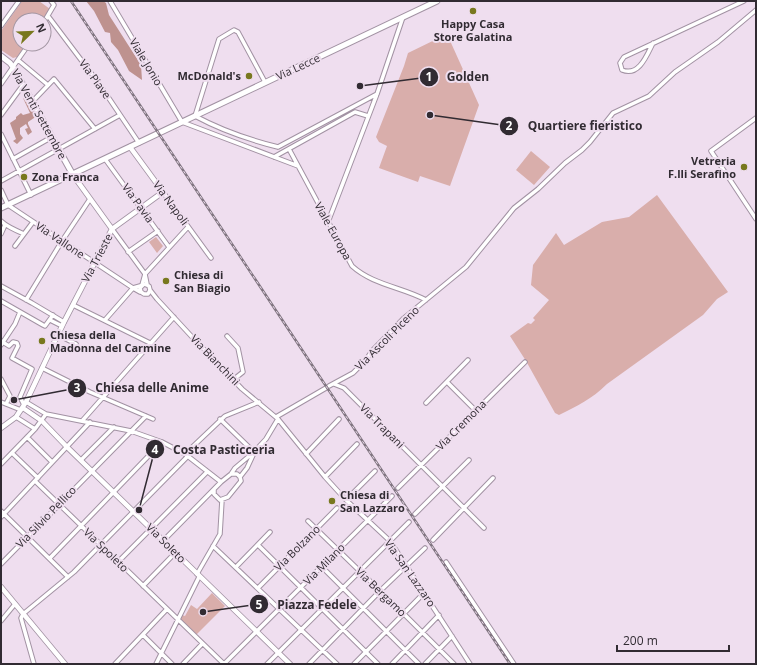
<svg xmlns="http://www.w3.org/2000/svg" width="757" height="665" font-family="'Open Sans',sans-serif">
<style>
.green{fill:#d9aeab}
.forest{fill:#be928f}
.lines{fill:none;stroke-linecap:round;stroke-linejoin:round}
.minor-casing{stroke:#a292a3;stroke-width:5.5}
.tertiary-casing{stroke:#a292a3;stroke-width:6}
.secondary-casing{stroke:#a292a3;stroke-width:7}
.minor{stroke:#fff;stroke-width:3.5}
.tertiary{stroke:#fff;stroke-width:4.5}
.secondary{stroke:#fff;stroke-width:5}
.rail-casing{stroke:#807580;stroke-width:2.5}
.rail{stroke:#efdeef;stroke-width:1;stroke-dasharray:3;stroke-linecap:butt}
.poi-dot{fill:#78781e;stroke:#efdeef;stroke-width:1.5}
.labels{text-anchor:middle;stroke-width:4;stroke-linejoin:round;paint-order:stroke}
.poi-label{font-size:11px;font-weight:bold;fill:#312b32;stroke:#efdeef;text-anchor:start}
.street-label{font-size:11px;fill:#312b32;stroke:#efdeef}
.leader{fill:none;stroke:#312b32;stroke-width:1.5}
.callout-dot{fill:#312b32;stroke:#efdeef;stroke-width:1.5}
.mark-label{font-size:12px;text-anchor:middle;font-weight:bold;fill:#fff}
.callout-label{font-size:12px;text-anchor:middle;font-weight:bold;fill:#312b32;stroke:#efdeef;stroke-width:4;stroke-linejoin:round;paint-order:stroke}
</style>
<rect width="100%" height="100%" fill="#efdeef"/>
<!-- green -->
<path class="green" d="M22 1H39L50 9 42 20H20V44H26L17 57 13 58 1 50V31Z
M447 34 479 105 450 186 420 176 418 182 379 168 387 146 379 142 376 137 404 66 408 53Z
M531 151 550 167 534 185 516 170Z
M657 195 728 292 717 299 703 315 607 384C592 399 577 406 559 415L555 413 526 361 510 336 528 323 531 324 535 320 533 318 549 300 531 285 533 265 556 233 564 245 602 222 629 217Z
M156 237 163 246 157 253 149 242Z
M212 593 225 606 196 635 180 620 182 615 185 616 191 605 197 609Z"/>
<!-- forest -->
<path class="forest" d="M86 1H103L106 3 109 15 141 65 142 80 129 71 118 50 111 42 110 33 105 32 94 11Z
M25 97 37 116 28 122V124L32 132 28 135 25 129 28 128 26 124 20 128V134L23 138 17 144 13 141 16 139 10 123 16 119V117L21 113 23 115 30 113 23 98Z"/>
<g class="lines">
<!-- minor casing -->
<g class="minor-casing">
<path id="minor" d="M110 1 182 122 298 166
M48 16 100 85 139 143
M44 22 54 5 51 1
M1 26 19 1
M653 43C647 55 639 77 622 70L620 63 624 57 744 1
M18 60 48 85
M265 82 238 32 234 30 219 39 195 116C221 130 250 140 278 147
M1 84 29 44
M32 102 54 79 95 129
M1 115 23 85
M756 118 711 151 756 219
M1 134 31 195
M278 147 377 94
M289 149 352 266C373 285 402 287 426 300
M274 157 355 112 368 116
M13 159 52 137
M105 159 169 247
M1 181 120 115
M1 190 8 205 133 288 140 292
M163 192 211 258
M1 221C5 225 17 231 24 234
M328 222 377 94 403 17
M112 229 145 274 147 284
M1 234 5 225
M15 246 33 222
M128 252 158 231
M142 285 145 274 188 227
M1 286 32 303 64 322
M150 290 148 294H144L141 292 140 288 144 284 149 286 150 290 157 299 193 338 242 389 278 419 325 477 346 500 390 541 470 664
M26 300 62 241 90 199
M1 301 43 325 45 326 53 315
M73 305 150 343
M50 320 62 326
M105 320 133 288 140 286
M58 335 76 344
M227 336 238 348 243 372 233 380
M1 341 9 346 13 342 17 343 18 346 12 358 32 369 20 397 24 405
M1 345 15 324 20 312
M42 368 90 392 153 419
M1 379 10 396 6 404
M447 382 476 411
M334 384 344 388 484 528
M329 386 353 373 365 361 372 351 404 318 466 267 514 208 538 189 565 163 582 150 590 142 613 113 649 96 675 72 718 42 756 10
M1 402 21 410
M26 402 46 414 131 431 162 442 185 454 221 482
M426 403 468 360
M16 417 35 429
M276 417 326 388
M220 419 254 452
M82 421 174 317
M27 437 52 462
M12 453 38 478
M185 454 225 416 259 402
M306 454 339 419
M81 460 114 427
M1 464 35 429 46 414
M240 477 247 468 254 453
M325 477 357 444
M35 481 224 664
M398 488 525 362
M214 490V494L220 500 228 497 241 481 240 477 237 474H231
M346 500 375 471
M1 511 68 577
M415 514 469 460
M1 517 90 422
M308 521 403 613 454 664
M164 540 221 482 231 474 235 468 254 452 266 439 278 419
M433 540 493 478
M258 545 378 664
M213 546 337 664
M50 558 162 442
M118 562 207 472
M446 562 514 664
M1 564 146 416
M236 567 270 532
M322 567 419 664
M197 574 220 534 222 500
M143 586 176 552
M258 588 337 508
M1 621 15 604
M143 635 172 664
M34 664 21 618 23 614 74 572 187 457
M115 664 167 609
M156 664 199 577
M183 664 202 644
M224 664 392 496
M267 664 409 522
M309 664 380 591 425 548
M354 664 424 593
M392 664 439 615
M425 664 452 636"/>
</g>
<!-- tertiary casing -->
<g class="tertiary-casing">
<path id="tertiary" d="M73 175 112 229
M23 408 42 421 67 447 290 664
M1 428 16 417 26 402 64 322 112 229 163 192 130 147
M1 587 65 664"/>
</g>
<!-- secondary casing -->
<g class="secondary-casing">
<path id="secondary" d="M1 56 10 63 13 67 73 175
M1 208 437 1"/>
</g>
<!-- minor -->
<use href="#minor" class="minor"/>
<!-- tertiary -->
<use href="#tertiary" class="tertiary"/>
<!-- secondary -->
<use href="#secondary" class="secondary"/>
<!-- rail casing -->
<g class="rail-casing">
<path id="rail" d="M71 1 510 664"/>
</g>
<!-- rail -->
<use href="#rail" class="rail"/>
</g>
<!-- markers -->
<g class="poi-dot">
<circle cx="473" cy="11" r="4"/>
<circle cx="249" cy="76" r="4"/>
<circle cx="744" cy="167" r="4"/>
<circle cx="24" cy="177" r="4"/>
<circle cx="166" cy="281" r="4"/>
<circle cx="42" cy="341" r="4"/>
<circle cx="332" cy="501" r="4"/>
</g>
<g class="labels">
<!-- poi labels -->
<g class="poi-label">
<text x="473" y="28" text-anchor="middle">Happy Casa<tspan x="473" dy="13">Store Galatina</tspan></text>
<text x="241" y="80" text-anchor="end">McDonald's</text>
<text x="736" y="165" text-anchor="end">Vetreria<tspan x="736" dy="13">F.lli Serafino</tspan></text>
<text x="32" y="181">Zona Franca</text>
<text x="174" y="279">Chiesa di<tspan x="174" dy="13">San Biagio</tspan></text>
<text x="50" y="339">Chiesa della<tspan x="50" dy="13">Madonna del Carmine</tspan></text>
<text x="340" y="499">Chiesa di<tspan x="340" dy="13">San Lazzaro</tspan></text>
</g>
<!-- street labels -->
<g class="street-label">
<text transform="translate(146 62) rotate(59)" y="4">Viale Jonio</text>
<text transform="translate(298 67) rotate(-25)" y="4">Via Lecce</text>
<text transform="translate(95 79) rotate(54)" y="4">Via Piave</text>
<text transform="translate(39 114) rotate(61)" y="4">Via Venti Settembre</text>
<text transform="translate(138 203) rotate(54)" y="4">Via Pavia</text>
<text transform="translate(171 203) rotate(54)" y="4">Via Napoli</text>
<text transform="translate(333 231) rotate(61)" y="4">Viale Europa</text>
<text transform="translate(60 240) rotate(34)" y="4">Via Vallone</text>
<text transform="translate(97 258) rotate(-62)" y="4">Via Trieste</text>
<text transform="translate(387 338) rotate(-45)" y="4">Via Ascoli Piceno</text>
<text transform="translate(215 360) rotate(46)" y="4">Via Bianchini</text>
<text transform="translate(461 425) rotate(-45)" y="4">Via Cremona</text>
<text transform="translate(382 426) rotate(45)" y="4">Via Trapani</text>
<text transform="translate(46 517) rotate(-46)" y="4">Via Silvio Pellico</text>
<text transform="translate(166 543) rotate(45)" y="4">Via Soleto</text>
<text transform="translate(297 548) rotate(-45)" y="4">Via Bolzano</text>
<text transform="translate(106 550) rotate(44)" y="4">Via Spoleto</text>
<text transform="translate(324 564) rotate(-45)" y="4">Via Milano</text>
<text transform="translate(410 573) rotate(55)" y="4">Via San Lazzaro</text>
<text transform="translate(381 592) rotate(44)" y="4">Via Bergamo</text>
</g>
</g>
<!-- callouts -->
<path class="leader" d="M360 86L429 77M430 115L509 126M14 400L77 388M139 510L155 449M203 612L259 604"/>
<g class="callout-dot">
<circle cx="360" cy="86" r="4"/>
<circle cx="430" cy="115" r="4"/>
<circle cx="14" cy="400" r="4"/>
<circle cx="139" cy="510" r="4"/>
<circle cx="203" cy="612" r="4"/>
<circle cx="429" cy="77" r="10"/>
<circle cx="509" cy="126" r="10"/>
<circle cx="77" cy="388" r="10"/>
<circle cx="155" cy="449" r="10"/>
<circle cx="259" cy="604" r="10"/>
</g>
<g class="mark-label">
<text x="429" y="81">1</text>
<text x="509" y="130">2</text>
<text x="77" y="392">3</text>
<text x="155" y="454">4</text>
<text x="259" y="609">5</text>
</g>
<g class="callout-label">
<text x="468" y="81">Golden</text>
<text x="585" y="130">Quartiere fieristico</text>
<text x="152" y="392">Chiesa delle Anime</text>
<text x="224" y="454">Costa Pasticceria</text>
<text x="317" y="609">Piazza Fedele</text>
</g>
<!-- border -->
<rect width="757" height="665" fill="none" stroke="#312b32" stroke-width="4"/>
<!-- north arrow -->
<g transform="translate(32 32) rotate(67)"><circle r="19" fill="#efdeef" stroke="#a396a3"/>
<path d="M0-3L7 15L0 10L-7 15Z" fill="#78781e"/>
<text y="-6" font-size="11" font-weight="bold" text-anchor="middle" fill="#312b32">N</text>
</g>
<!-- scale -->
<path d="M617 645v6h112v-6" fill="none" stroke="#312b32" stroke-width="2"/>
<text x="623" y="645" font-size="12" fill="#312b32" stroke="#efdeef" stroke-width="3" paint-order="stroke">200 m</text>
</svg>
